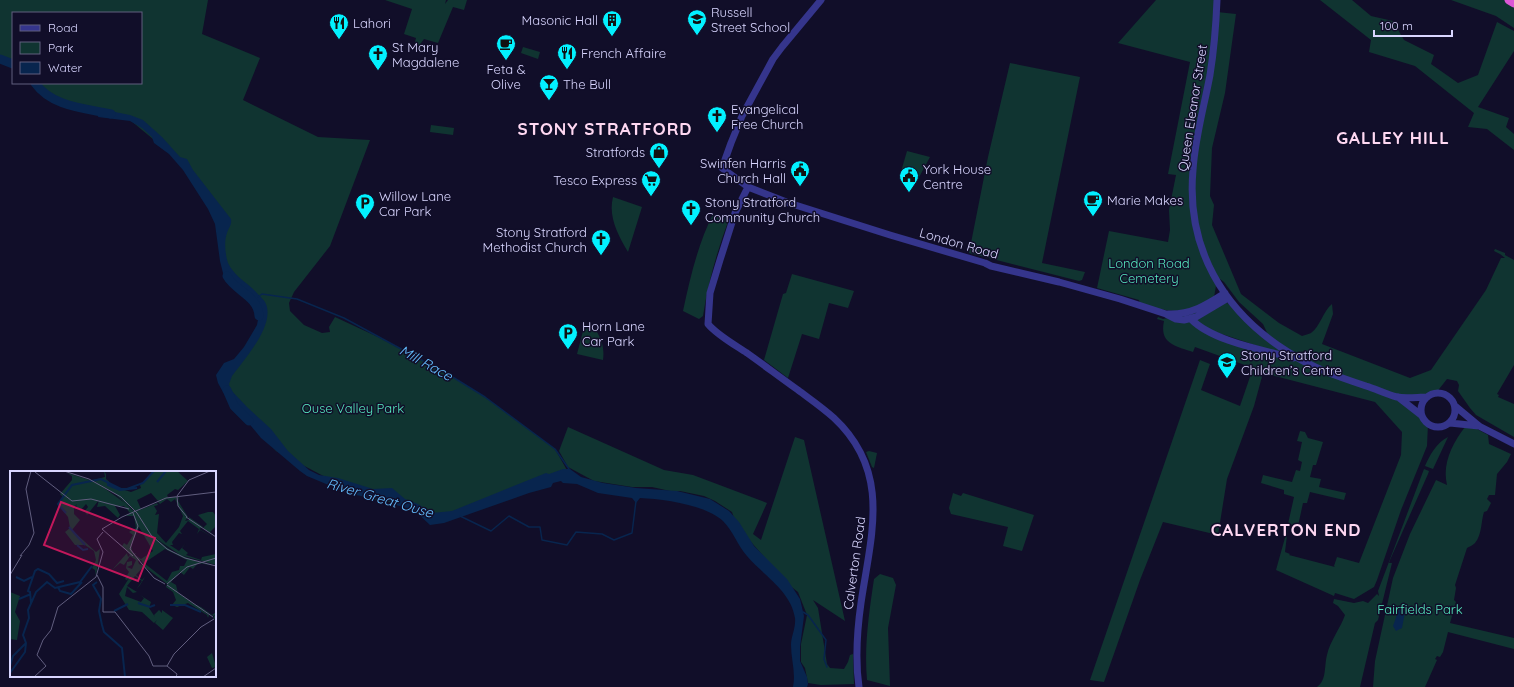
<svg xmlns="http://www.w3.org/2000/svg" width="1514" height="687" font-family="Quicksand,sans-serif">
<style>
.green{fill:#103431}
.water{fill:#08254e}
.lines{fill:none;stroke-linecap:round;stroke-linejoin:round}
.stream{stroke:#08254e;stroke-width:1.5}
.river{stroke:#08254e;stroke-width:9}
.tertiary{stroke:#35358c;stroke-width:7}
.trunk{stroke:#dd57d6;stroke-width:9}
.labels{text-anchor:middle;stroke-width:3;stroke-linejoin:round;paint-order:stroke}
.poi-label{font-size:13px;fill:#d9d6ff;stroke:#110e29;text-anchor:start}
.street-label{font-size:13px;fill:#d9d6ff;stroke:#110e29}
.park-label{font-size:13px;fill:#56eabf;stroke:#110e29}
.water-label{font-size:14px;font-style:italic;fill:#64beff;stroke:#110e29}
.district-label{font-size:17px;font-weight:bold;letter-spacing:1px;fill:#ffd8f2;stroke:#110e29}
.inset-river{fill:none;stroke:#08254e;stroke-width:2}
.inset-road{fill:none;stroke:#615e7f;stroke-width:1}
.view{fill:#c2185b;fill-opacity:0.15;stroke:#c2185b;stroke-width:2}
.inset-edge{fill:none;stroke:#d9d6ff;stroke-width:2}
</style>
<rect width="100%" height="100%" fill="#110e29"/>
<!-- green -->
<path class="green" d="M0 0H208L202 34 260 58 243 100 318 137 370 140 330 246 294 292 289 303 290 311 304 325 322 333 330 332 329 327 335 317 378 337 451 376 485 397 555 449 568 472 434 524 403 504 367 499 276 451 224 387 266 315V307L226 272 215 217 182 163 130 120 63 103 37 83H141V13H13V66L0 56Z
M385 0H446L445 4 448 0H467L464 10 453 7 438 43 424 39 418 47 414 46 416 38 404 34 412 9Z
M1156 0H1217V12L1236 14 1225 93 1212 148 1210 196 1214 205 1212 225 1241 294 1279 323 1302 336C1305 335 1309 334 1311 333 1320 327 1323 311 1332 304L1333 314 1322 344 1410 378 1431 370 1486 290 1501 258H1505L1500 254 1494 251 1495 249 1505 253V255L1514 260V365L1497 394 1499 395 1498 397 1514 404V437L1476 415 1470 408 1458 391 1459 385 1457 381 1447 379 1436 393 1427 397H1399L1421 415 1428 424 1427 446 1401 510 1377 580 1374 587 1354 599 1335 593 1334 596 1276 570 1288 527 1285 552 1290 554 1289 555 1335 567 1334 566 1337 557 1359 563 1401 455 1402 432 1375 402 1263 373 1254 406 1227 479 1218 535 1163 522 1140 580 1104 682 1090 680 1200 360 1210 364 1201 390 1240 406 1253 368 1195 347 1193 352C1176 346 1159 344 1164 321L1157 319 1158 317 1163 319 1203 310 1189 318 1194 325 1202 331 1210 335 1252 349 1297 359 1210 330 1203 327 1196 320 1226 302C1241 313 1254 330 1270 339L1263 324 1239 302 1224 282 1212 273 1216 286 1214 297C1187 317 1170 312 1140 304L1139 300 1097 288 1109 231 1168 242 1170 230 1169 210 1176 175 1168 174 1190 62 1118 43Z
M1320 0H1352L1371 16 1393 21 1404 40 1434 55 1431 64 1458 83 1478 75 1497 22 1514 31V51L1478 107 1509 118 1506 127 1514 134V150L1487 129 1468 127 1474 113 1415 66 1369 52 1371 40Z
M1451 0H1509L1514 3V28L1496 16Z
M523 47 540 52 538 59 521 53Z
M1010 63 1080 77 1042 263 1085 272 1082 280 1079 281 969 253 988 157Z
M431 125 454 128 453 135 430 132Z
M907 151 930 157 917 181 900 175Z
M613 197 642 207 628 252C618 235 608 217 613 197Z
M713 214 729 219C717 251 708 283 703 316L699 319 683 311C690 278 698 244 713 214Z
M792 274 854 291 848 308 829 303 819 339 802 334 788 378 764 360 783 294 786 293Z
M590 323C600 334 605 345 603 360L577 354 583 331 589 327Z
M568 427 664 470 693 475 767 503 753 534 761 540 795 437 804 440 845 621 813 600 818 608 827 664 830 668 844 669 848 662 850 655 853 654 854 684 821 685 808 683 805 668 801 662V644L807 615 798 592 789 585 744 534 736 524 732 512 715 501 704 496 680 491H670L652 487H632L594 481 568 467 559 451Z
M1465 427 1477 429 1488 435 1489 444 1511 454 1507 462 1497 474 1495 495H1489L1487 499 1491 503 1487 511 1484 512C1481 521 1482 535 1475 543 1473 545 1469 547 1467 548L1455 585 1456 588 1454 600 1456 602 1450 623 1514 638V649L1448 632 1443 652 1440 657 1437 656 1435 659 1437 660 1425 687H1373L1375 661 1393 578 1410 534 1436 480 1447 485C1442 464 1452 444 1465 427Z
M1300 431 1305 432 1308 438 1323 442 1316 465H1313L1310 477 1321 479 1319 487 1346 493 1344 500 1310 492 1307 503H1303L1298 526 1288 524 1294 497 1284 494V490L1261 483 1263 475 1292 482 1296 470 1300 471 1302 462 1298 460 1302 442 1297 441Z
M1448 437 1433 469 1425 466C1430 455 1436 443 1448 437Z
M869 451 877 453 874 468 872 467 866 452Z
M1424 469 1429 471 1428 474 1390 560 1389 563H1392L1378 620 1375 623 1360 687H1317C1327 680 1324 666 1327 655 1330 641 1340 629 1345 615L1338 606 1333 603 1334 599 1354 603 1363 601 1368 603 1377 594 1379 596 1378 591Z
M953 493 961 496 963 493 1034 515 1022 551 1003 546 1008 527 951 514 949 508Z
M880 574 893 578 896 585 888 628 890 686 867 680C864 646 869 613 874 579Z"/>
<!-- water -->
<path class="water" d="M100 109 130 115 143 120 162 137 180 157 187 159 193 170 231 219C232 225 229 227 227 233 224 241 225 254 228 263 233 274 244 281 253 289 255 291 264 300 265 302 277 323 244 360 232 376L229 384 230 389 247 407 271 429 288 451 309 470 319 475 338 478 373 489 392 488 405 499 418 504 432 513 452 511 546 473 549 474 563 469H570L581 477 603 483 636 488 677 491 710 499 729 511 739 522 754 546 787 579 800 599 804 616 800 647V661L807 677 808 684 807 687H793C796 673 791 659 791 645 791 636 796 628 795 618 791 591 764 576 747 556 738 546 733 531 723 521 706 505 664 499 640 498L636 503 632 498 598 493 577 484 563 483 561 481 553 483 551 487 529 493 444 523 430 525 414 510 396 505 390 501 350 494 307 476 300 471 261 438 223 392 218 383 216 375 224 363 234 359 244 347 257 325 259 314 255 302 249 294 240 287 232 285 224 277 220 261 215 224 208 209 183 170 169 154 154 143 152 137 142 128 130 121 98 117Z
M1399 609H1403L1405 612 1402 628 1396 631 1393 626Z"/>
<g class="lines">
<!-- stream -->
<path class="stream" d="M258 297 262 294 297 299 344 318 451 376 485 397 555 449 569 469
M460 516 491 531 509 516 529 527H540L542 540 567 545 576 532 602 534 614 540 632 533 636 501
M803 612 808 615 826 640 824 659 827 667"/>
<!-- river -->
<path class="river" d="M0 59 13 64
M35 83C52 107 85 108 111 114
M227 276C235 291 258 296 259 316
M227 390 234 406 249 421"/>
<!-- tertiary -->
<path class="tertiary" d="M821 0 782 47 773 59 742 116 731 143 722 168 748 187 789 203 890 235 985 263 991 266 1059 282 1120 299 1166 314 1176 319 1184 320 1196 317 1228 298
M1217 0C1216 25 1214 50 1210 75 1204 107 1195 138 1193 170 1186 248 1223 311 1288 352 1312 368 1339 377 1366 386 1376 389 1386 394 1397 397 1406 399 1418 397 1427 397
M748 187 735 213 720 260 710 293 708 324C717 335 735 345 747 353 764 365 781 378 798 390 810 399 823 408 834 418 892 472 871 535 861 603 857 631 855 659 859 687
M1168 314C1190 315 1207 305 1225 293
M1191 319C1212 341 1263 350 1293 358
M1421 410a17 17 0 1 1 34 0a17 17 0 1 1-34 0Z
M1398 397 1421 415
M1455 406 1479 426 1514 444
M1450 423 1479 426"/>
<!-- trunk -->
<path class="trunk" d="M1509 0 1514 3"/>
</g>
<!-- icons -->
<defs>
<g id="school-pin" transform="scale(1)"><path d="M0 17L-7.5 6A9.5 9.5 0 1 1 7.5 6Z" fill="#02f1ff" stroke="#110e29"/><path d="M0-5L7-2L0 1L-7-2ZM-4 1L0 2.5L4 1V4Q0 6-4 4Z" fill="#111"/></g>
<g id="building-pin" transform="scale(1)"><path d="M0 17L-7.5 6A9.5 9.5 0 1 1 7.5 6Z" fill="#02f1ff" stroke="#110e29"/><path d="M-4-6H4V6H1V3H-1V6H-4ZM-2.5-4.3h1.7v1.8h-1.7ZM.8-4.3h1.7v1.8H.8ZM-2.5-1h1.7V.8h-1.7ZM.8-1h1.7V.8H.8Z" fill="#111"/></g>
<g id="restaurant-pin" transform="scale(1)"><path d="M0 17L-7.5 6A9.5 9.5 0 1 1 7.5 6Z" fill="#02f1ff" stroke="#110e29"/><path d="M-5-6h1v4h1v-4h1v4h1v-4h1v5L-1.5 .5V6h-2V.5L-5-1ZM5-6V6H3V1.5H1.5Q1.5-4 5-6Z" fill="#111"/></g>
<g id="cafe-pin" transform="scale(1)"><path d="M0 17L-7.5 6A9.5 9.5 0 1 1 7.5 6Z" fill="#02f1ff" stroke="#110e29"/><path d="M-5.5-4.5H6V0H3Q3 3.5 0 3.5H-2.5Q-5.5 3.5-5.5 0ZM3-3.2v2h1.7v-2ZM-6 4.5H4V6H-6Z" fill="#111"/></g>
<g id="church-pin" transform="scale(1)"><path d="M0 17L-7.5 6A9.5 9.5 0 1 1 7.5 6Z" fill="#02f1ff" stroke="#110e29"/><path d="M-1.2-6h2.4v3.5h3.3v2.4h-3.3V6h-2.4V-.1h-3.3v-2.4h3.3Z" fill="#111"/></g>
<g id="bar-pin" transform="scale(1)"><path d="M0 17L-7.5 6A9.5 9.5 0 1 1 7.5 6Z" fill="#02f1ff" stroke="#110e29"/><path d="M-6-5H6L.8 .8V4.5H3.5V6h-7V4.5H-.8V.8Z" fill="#111"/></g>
<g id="shop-pin" transform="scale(1)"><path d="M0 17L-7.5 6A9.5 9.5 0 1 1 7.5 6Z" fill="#02f1ff" stroke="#110e29"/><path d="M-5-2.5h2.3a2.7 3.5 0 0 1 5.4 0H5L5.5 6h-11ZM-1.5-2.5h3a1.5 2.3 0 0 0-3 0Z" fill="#111"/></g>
<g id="civic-pin" transform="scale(1)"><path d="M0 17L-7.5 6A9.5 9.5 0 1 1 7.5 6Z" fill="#02f1ff" stroke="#110e29"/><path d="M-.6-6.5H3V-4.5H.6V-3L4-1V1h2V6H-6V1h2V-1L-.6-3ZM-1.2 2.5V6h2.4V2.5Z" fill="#111"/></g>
<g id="supermarket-pin" transform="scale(1)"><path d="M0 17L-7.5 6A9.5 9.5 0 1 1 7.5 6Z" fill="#02f1ff" stroke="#110e29"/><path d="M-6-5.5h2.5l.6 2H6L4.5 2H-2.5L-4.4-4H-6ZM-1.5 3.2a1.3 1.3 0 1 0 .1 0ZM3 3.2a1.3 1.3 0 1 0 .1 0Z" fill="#111"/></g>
<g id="parking-pin" transform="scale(1)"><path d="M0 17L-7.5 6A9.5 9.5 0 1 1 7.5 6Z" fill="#02f1ff" stroke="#110e29"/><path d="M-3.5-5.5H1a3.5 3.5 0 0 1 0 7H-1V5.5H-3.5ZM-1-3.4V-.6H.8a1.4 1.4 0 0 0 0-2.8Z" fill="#111"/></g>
</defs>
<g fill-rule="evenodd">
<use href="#school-pin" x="697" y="19"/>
<use href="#building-pin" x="612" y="20"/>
<use href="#restaurant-pin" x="339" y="23"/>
<use href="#cafe-pin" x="506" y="44"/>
<use href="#restaurant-pin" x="567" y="53"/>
<use href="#church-pin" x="378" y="54"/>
<use href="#bar-pin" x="549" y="84"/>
<use href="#church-pin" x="717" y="116"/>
<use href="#shop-pin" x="659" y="152"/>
<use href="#civic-pin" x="800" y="170"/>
<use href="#civic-pin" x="909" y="176"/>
<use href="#supermarket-pin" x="651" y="180"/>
<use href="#cafe-pin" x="1093" y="200"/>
<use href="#parking-pin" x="365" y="203"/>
<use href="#church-pin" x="691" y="209"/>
<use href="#church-pin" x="601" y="239"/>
<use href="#parking-pin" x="568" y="333"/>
<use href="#school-pin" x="1227" y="362"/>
</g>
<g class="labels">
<!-- poi labels -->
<g class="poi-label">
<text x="711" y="17">Russell<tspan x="711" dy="15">Street School</tspan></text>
<text x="598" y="25" text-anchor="end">Masonic Hall</text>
<text x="353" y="28">Lahori</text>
<text x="392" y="52">St Mary<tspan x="392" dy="15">Magdalene</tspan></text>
<text x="581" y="58">French Affaire</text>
<text x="506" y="74" text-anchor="middle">Feta &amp;<tspan x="506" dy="15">Olive</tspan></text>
<text x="563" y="89">The Bull</text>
<text x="731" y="114">Evangelical<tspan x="731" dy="15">Free Church</tspan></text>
<text x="645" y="157" text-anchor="end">Stratfords</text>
<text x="786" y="168" text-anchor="end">Swinfen Harris<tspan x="786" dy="15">Church Hall</tspan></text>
<text x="923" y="174">York House<tspan x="923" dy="15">Centre</tspan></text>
<text x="637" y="185" text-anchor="end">Tesco Express</text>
<text x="379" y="201">Willow Lane<tspan x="379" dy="15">Car Park</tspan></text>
<text x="1107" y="205">Marie Makes</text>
<text x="705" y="207">Stony Stratford<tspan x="705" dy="15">Community Church</tspan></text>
<text x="587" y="237" text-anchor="end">Stony Stratford<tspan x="587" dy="15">Methodist Church</tspan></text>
<text x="582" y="331">Horn Lane<tspan x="582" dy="15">Car Park</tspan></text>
<text x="1241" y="360">Stony Stratford<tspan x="1241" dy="15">Children’s Centre</tspan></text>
</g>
<!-- street labels -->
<g class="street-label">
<text transform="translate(1192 108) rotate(-81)" y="5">Queen Eleanor Street</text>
<text transform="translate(959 243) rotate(16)" y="5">London Road</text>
<text transform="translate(854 563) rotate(-82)" y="5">Calverton Road</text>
</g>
<!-- park labels -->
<g class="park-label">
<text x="1149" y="268">London Road<tspan x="1149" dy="15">Cemetery</tspan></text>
<text x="353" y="413">Ouse Valley Park</text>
<text x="1420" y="614">Fairfields Park</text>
</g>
<!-- water labels -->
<g class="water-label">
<text transform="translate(426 363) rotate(29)" y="5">Mill Race</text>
<text transform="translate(380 498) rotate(16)" y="5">River Great Ouse</text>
</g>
<!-- district labels -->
<g class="district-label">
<text x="605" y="135">STONY STRATFORD</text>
<text x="1393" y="144">GALLEY HILL</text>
<text x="1286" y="536">CALVERTON END</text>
</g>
</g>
<!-- overview -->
<g transform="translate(10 471)">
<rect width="206" height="206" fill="#110e29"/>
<path d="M94 0 96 3V8L103 14 99 11 98 14 121 21 131 17 130 14 144 0H167L178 10 168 19 165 18 157 24 158 26 148 30 141 22 127 29 131 38 126 40 83 9 95 6ZM57 2 83 10 104 22 125 41 147 32 148 34 144 35 147 40 145 44 149 43 147 62 156 72 169 56 173 45 165 28 161 31 157 28 150 33 148 31 156 27 166 26 167 30 168 26 172 25 169 26 168 30 178 46 175 50 179 49V46L193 56 189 58 206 68 190 59 187 63 189 58 178 50 170 60 172 63 169 62 162 71 163 74H160L169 80 176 72 172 77 178 82 176 84 191 89 192 86 206 83V94L170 84 141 64 163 81 188 91 206 95 188 92 183 98 180 96 174 104 170 101 161 111 166 114 168 122 184 133 191 136 202 144 206 141V148L203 147 205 144 203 145 189 137 199 144 198 147 197 144 178 132 167 136 162 134 166 129 163 121 156 116 157 113 135 96 131 89 128 90 129 93 134 95 126 104 132 109 135 106 130 114 126 119 132 110 125 105 117 115 127 121 123 122 117 116 115 125 131 131 134 127 130 124 141 131 139 137 145 146 144 144 149 139 152 142V139L163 147 153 159 145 152 147 149 144 152 132 141 119 139 109 123 121 104 117 109 115 108 119 101 116 97 117 91 122 90V94L117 96 122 98 126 89 120 85 114 94 110 92 102 99 117 82 118 86 120 84 112 75 114 72 117 74 123 64 119 61 126 57 124 45H116L120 42 114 35H105L110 44 108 47 95 35 87 36 89 29 77 44 75 40 78 36 76 33 71 39 66 35 67 33 64 36V43L70 49 62 59 86 81 90 78 86 105 85 99 82 97 86 89 84 80 75 74H65L55 61 60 57 58 46 48 33 53 26 50 23 62 9V5ZM129 56 143 80 131 88 125 84 126 82 123 83 121 74ZM155 78 177 89 174 95H170L169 99 162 101 157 110 134 92ZM198 41H203L206 45V55L200 61 206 66 193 57 197 53 188 44ZM0 121 10 125 5 141 10 150 7 169 0 168ZM202 182 206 196 202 197 197 186Z" fill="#103431" fill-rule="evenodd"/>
<path class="inset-river" d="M147 11 156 0M98 12V14L110 19 127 17M56 42 48 33 62 14 91 8 111 18H117L133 12 144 0M59 56 75 74M67 74 73 79 78 78M6 106 14 110 22 106M87 111 83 114 91 128 89 140 92 154 94 161 112 177 115 206M48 116 50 120 61 123 72 111M9 128 21 123M21 132 20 121 18 120 25 100 28 98 39 103 47 112 54 110M128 132 140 136 145 134M160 134H175L191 141M104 140 118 133M0 195 3 185 16 172 13 164 19 147 18 139 26 121 37 111 45 117 70 111 82 95M0 202 15 181 16 172"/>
<path class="inset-road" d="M54 0 79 8 111 26 127 42 141 64 157 78 175 87 206 95M25 1 62 30M167 25 179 9 200 0M167 26 168 35 177 46M62 30 81 28 119 38M123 42 128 55 120 78 132 93M176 46 206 66M10 85 19 74 24 62 16 18 21 0M123 85 92 58 112 46 156 27 206 21M132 93 144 107 155 113M0 104 12 84M87 104 93 116V141H105L139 185 143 195H157L167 203 166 206M157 113 177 96 206 87M157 114 203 146M157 195 164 183 191 156 204 148M24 206 36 195 27 184 33 169 41 159 48 136 86 106 93 81 87 68 93 61M193 206 206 197"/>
<path class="view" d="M51 31 145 67 128 110 34 74Z"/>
<rect width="206" height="206" class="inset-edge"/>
</g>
<!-- legend -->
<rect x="12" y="12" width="130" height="72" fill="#110e29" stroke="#615e7f"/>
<rect x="20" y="25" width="20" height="6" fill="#35358c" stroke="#615e7f"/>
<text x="48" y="32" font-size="12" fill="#d9d6ff">Road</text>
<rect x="20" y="42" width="20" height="12" fill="#103431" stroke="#615e7f"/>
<text x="48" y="52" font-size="12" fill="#d9d6ff">Park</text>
<rect x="20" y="62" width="20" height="12" fill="#08254e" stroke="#615e7f"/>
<text x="48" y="72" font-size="12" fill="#d9d6ff">Water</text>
<!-- scale -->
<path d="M1374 30v6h78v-6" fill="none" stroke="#d9d6ff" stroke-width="2"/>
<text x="1380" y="30" font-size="12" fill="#d9d6ff" stroke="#110e29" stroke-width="3" paint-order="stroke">100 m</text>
</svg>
